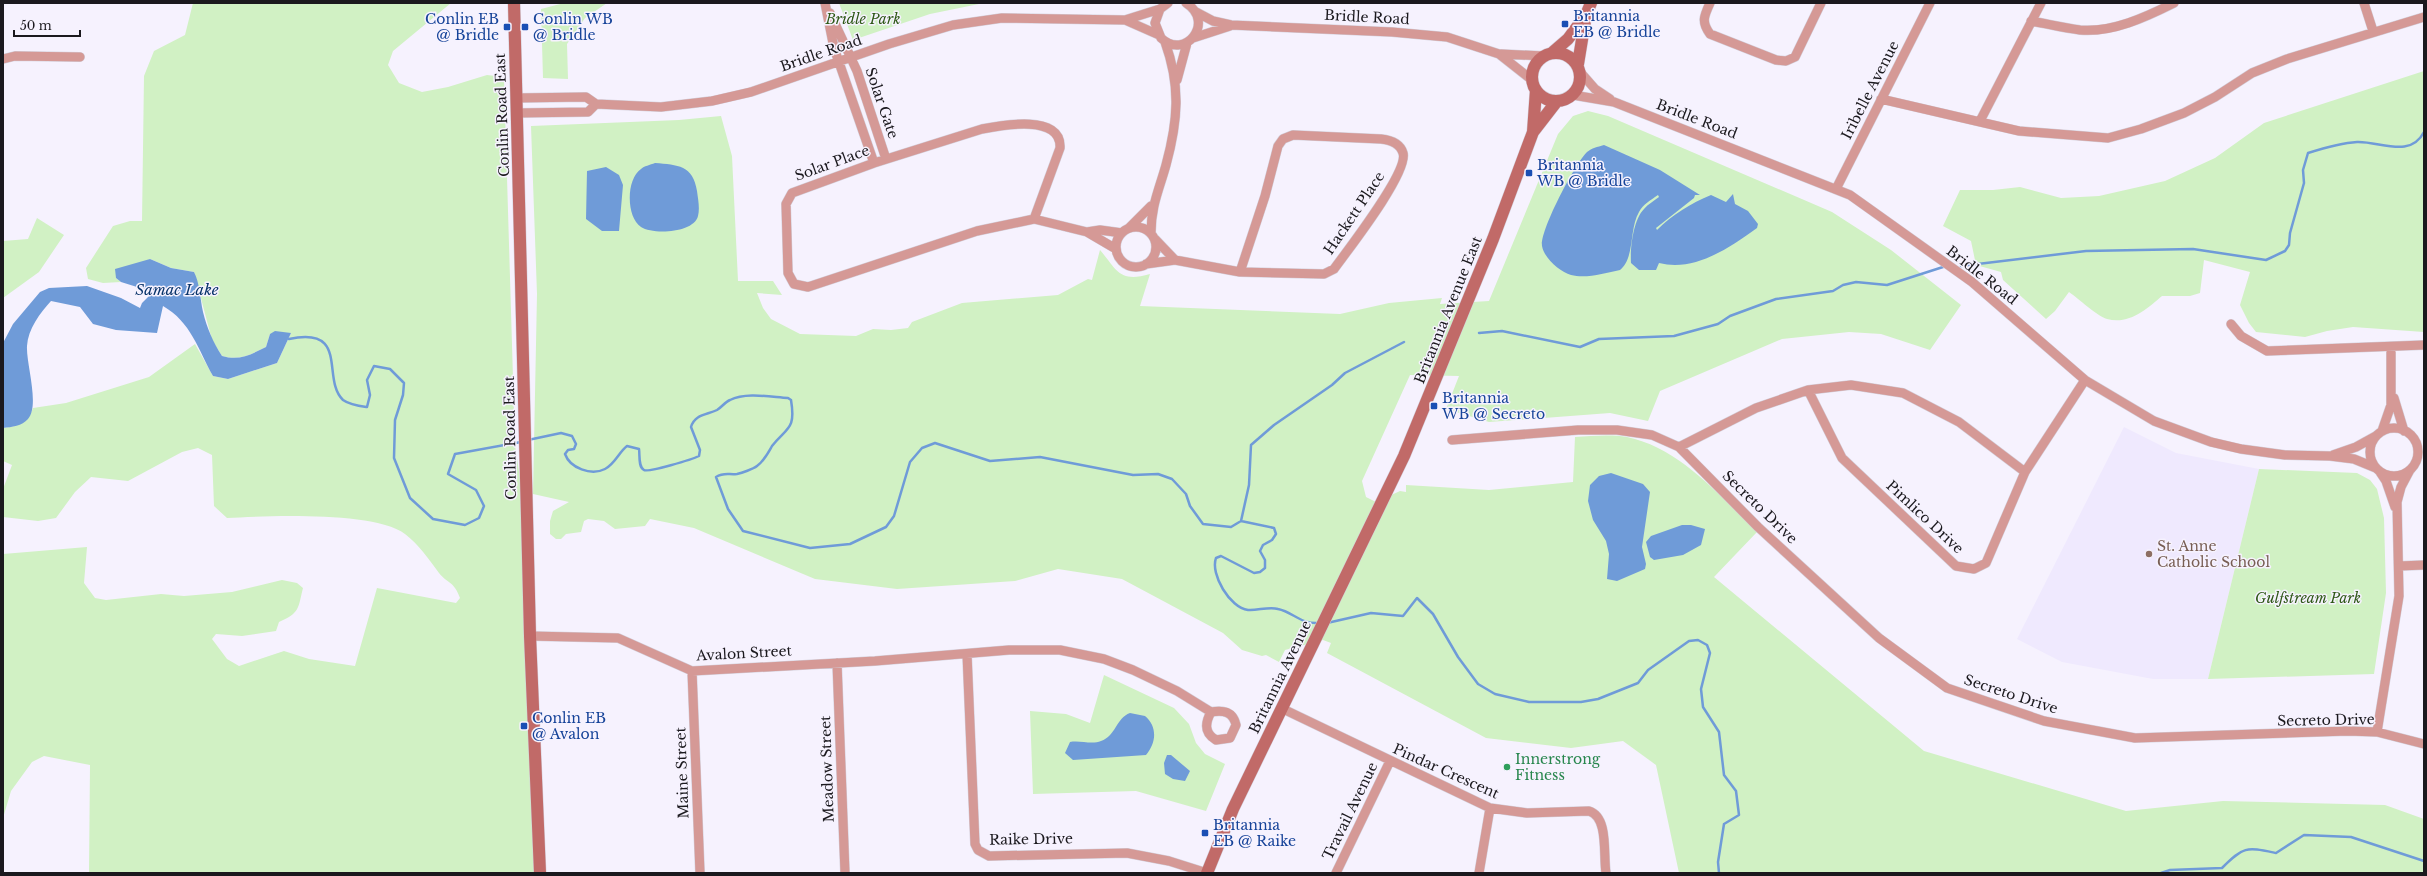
<svg xmlns="http://www.w3.org/2000/svg" width="2427" height="876" font-family="'Libre Baskerville',serif">
<style>
.built{fill:#efe9fe}
.green{fill:#d1f1c4}
.water{fill:#6f9bd8}
.lines{fill:none;stroke-linecap:round;stroke-linejoin:round}
.stream{stroke:#6f9bd8;stroke-width:2.5}
.street-casing{stroke:#d3cfda;stroke-width:10}
.secondary-casing{stroke:#d3cfda;stroke-width:13}
.street{stroke:#d59996;stroke-width:9}
.secondary{stroke:#c16a68;stroke-width:12}
.transit-dot{fill:#1a4fb4;stroke:#f6f2fe;stroke-width:1.5}
.education-dot{fill:#8d6e63;stroke:#f6f2fe;stroke-width:1.5}
.leisure-dot{fill:#2e9e5b;stroke:#f6f2fe;stroke-width:1.5}
.labels{text-anchor:middle;stroke-width:3;stroke-linejoin:round;paint-order:stroke}
.transit-label{font-size:14px;fill:#164399;stroke:#f6f2fe;text-anchor:start}
.street-label{font-size:14px;fill:#1b191e;stroke:#f6f2fe}
.park-label{font-size:14px;font-style:italic;fill:#2e5816;stroke:#f6f2fe}
.education-label{font-size:14px;fill:#785e54;stroke:#f6f2fe;text-anchor:start}
.leisure-label{font-size:14px;fill:#27864d;stroke:#f6f2fe;text-anchor:start}
.water-label{font-size:15px;font-style:italic;fill:#08336a;stroke:#f6f2fe}
</style>
<rect width="100%" height="100%" fill="#f6f2fe"/>
<!-- built -->
<path class="built" d="M2124 427 2176 453 2259 469 2208 679H2153L2062 662 2017 639Z"/>
<!-- green -->
<path class="green" d="M193 3H451L393 51 388 65 399 83 422 92 448 87 487 75 504 77 515 445 525 511 539 873H89L90 765 44 756 32 762 11 791 3 818V554L87 547 84 583 95 598 106 600 161 594 184 596 232 592 282 580 297 583 303 588C298 608 300 613 279 622L276 631 242 636 216 634 212 639 227 659 239 666 284 651 309 659 355 666 377 588 456 603 460 598C454 581 448 584 439 573 429 559 418 544 405 534 374 511 266 516 227 518L214 506 212 455 198 448 182 452 128 481 91 477 75 492 56 518 38 521 3 517V489L12 465 3 461V428C19 426 27 423 33 408L66 403 149 377 195 344 213 376 228 379 277 363 291 333 270 334 266 347C250 355 239 361 222 356L212 340 194 272 171 268 150 259 116 278 121 282 103 283 88 279 86 268 113 226 130 221H142L144 76 154 51 185 35Z
M564 3H607L585 18 567 44 568 79 543 78 541 9Z
M839 3H979V4L930 14 853 40Z
M2424 71V332L2353 327 2327 331 2305 337 2256 332 2249 323 2240 305 2250 272 2204 260 2200 293 2190 296H2162C2147 309 2129 325 2107 319 2097 316 2079 299 2069 292L2055 311 2046 319 2003 280 2001 272 1976 265 1971 241 1943 226 1960 190H1993L2020 187 2061 198 2099 196 2165 181 2215 158 2264 123Z
M1588 111 1608 116 1832 212 1891 250 1961 305 1930 350 1881 334 1849 332 1782 339 1660 391 1648 421 1610 413 1489 422 1446 409 1459 376 1410 375 1362 481 1366 497 1376 502 1400 491 1406 492V485L1489 490 1573 482 1575 437C1592 436 1610 434 1627 437 1680 448 1720 496 1757 532L1714 577 1924 751 2126 811 2223 801 2385 805 2424 819V873H1679L1656 765 1623 741 1571 748 1486 738 1327 653 1331 643 1323 640 1285 650 1279 662 1266 655 1262 656 1242 650 1223 633 1122 579 1058 569 1015 581 897 589 815 579 694 528 650 519 645 526 615 529 604 521 588 519 584 521 581 532 566 534 561 539H556L550 534V521L553 511 569 502 533 494 537 294 531 126 679 120 721 116 732 156 738 281H773L782 295 757 293 763 308 771 319 800 334 856 336 873 329 891 330 908 328 912 322 962 303 1058 295 1088 279 1092 280 1100 250C1117 270 1119 283 1150 274L1140 306 1340 314 1389 303 1442 298 1440 304 1489 301 1558 134 1573 116Z
M37 218 64 235 39 272 3 298V241L28 239Z
M2259 469 2357 473 2370 480 2377 489 2384 518 2386 593 2374 674 2208 679Z
M1104 675 1174 708 1189 724 1196 743 1205 754 1225 764 1206 811 1136 791 1033 794 1030 711 1066 714 1090 723Z"/>
<!-- water -->
<path class="water" d="M1604 145 1660 170 1700 195H1695L1694 198 1656 228 1657 230C1672 215 1691 203 1711 195L1726 202 1733 194 1735 204 1748 211 1758 224 1757 228C1729 248 1695 272 1659 263L1656 270H1639L1631 263C1630 249 1633 220 1644 209 1648 204 1654 201 1659 197L1658 195C1651 200 1643 204 1639 212 1629 229 1635 258 1620 270 1605 273 1586 279 1571 275 1560 272 1544 258 1542 246 1540 230 1575 164 1587 152 1592 148 1597 147 1604 145Z
M655 163C678 165 693 165 697 191 698 199 700 208 698 216 694 233 653 235 641 227 626 217 626 179 641 169 644 166 650 165 655 163Z
M606 167 619 175 623 185 619 231H602L586 219 587 171Z
M150 259 171 268 194 272C200 284 200 298 203 312 207 328 213 342 222 356 239 361 250 355 266 347L270 334 275 331 291 333 277 363 228 379 213 376C198 349 191 322 163 306L157 333 116 330 93 324 80 307 51 301C40 313 28 329 27 346 26 364 40 405 28 419 22 426 12 427 3 428V343L13 324 40 292 49 288 87 286 121 298 140 308 142 303 153 292 121 282 116 278 115 269Z
M1611 473 1643 484 1650 492 1642 547 1646 564 1645 569 1617 581 1607 579 1609 554 1606 541 1593 520 1588 501 1590 485 1599 476Z
M1682 525H1691L1705 529 1701 545 1683 555 1654 560 1650 557 1646 542 1651 536Z
M1130 713 1145 716C1158 727 1156 743 1146 755L1073 760 1065 753 1070 742C1080 740 1092 745 1101 741 1116 736 1116 718 1130 713Z
M1167 755H1171L1190 771 1185 781 1173 779 1165 774 1164 763Z"/>
<g class="lines">
<!-- stream -->
<path class="stream" d="M1961 266 2086 251 2193 249 2266 260 2285 251 2289 245 2290 233 2304 183 2303 170 2308 153C2324 148 2340 143 2357 142 2380 141 2410 159 2424 132
M1479 333 1502 331 1580 347 1599 339 1674 336 1718 324 1730 316 1776 299 1833 291 1843 285 1856 282 1887 285 1943 267
M289 339C350 326 321 379 343 400 350 405 359 406 367 407L370 395 367 380 374 366 390 369 404 383 403 395 395 420 394 458 410 498 433 519 465 525 479 518 484 506 476 490 448 474 455 454 521 442
M528 440 561 433 572 436 576 444 574 449 568 450 565 454C570 468 591 476 605 469 615 464 619 452 627 446L639 449C640 455 638 467 644 470 648 473 693 459 699 456L700 450 691 427C695 414 707 415 717 410 722 407 725 402 730 400 746 392 771 397 788 398L791 400C796 430 787 427 772 446 768 453 764 461 757 466 753 469 742 473 737 474 729 475 724 472 716 477L728 509 743 531 810 548 850 544 886 527 894 516 910 462 922 448 935 443 990 461 1040 457 1133 475 1158 474 1172 479 1186 494 1190 506 1203 524 1231 527 1241 521 1274 528 1276 534 1272 540 1263 545 1260 551 1265 560V568L1260 572 1254 573 1221 556 1216 558C1210 574 1230 608 1248 610 1257 611 1269 606 1278 609 1293 612 1300 624 1318 623
M1241 521 1249 485 1251 445 1274 425 1332 385 1345 373 1404 342
M1327 623 1371 613 1403 616 1417 598 1433 614 1458 657 1478 684 1495 694 1529 702H1581L1598 699 1638 683 1648 670 1689 641 1698 640 1707 645 1710 653 1701 689 1703 707 1719 732 1724 775 1736 791 1739 815 1724 824 1718 862 1719 873
M2161 873 2170 870 2222 868C2244 846 2246 847 2276 853L2304 835 2351 837 2424 861"/>
<!-- street casing -->
<g class="street-casing">
<path id="street" d="M825 3 834 48 874 163
M1168 3 1160 9 1155 23 1161 38C1185 61 1216 22 1186 3
M1710 3C1704 16 1701 22 1710 34L1776 60 1786 61 1795 57 1821 3
M2364 3 2373 31
M1196 12 1213 21 1231 25 1392 32 1447 37 1499 54 1532 80
M830 13 857 71 886 159
M1125 20 1159 35
M2031 21C2048 24 2064 28 2080 30 2112 33 2146 17 2174 3
M1193 38 1230 26
M1501 54 1544 56
M3 59 15 56 80 57
M1581 73 1595 89 1610 99
M1177 80 1187 43
M1573 95 1614 102 1850 195 1972 282 2085 380 2154 421 2211 442 2241 449 2285 455 2330 456 2354 459 2376 468
M516 98 586 97 596 104 661 107 712 101 751 92 889 44 953 25 1002 18 1125 20 1160 9
M1881 99 2019 131 2108 138 2141 129 2184 113 2215 97 2252 73 2287 59 2424 17
M517 113 588 112 596 104
M1980 121 2041 3
M1836 189 1930 3
M1034 219 977 231 808 287 794 284 788 273 786 204 792 193 874 163 982 129C1003 125 1062 114 1060 148L1034 219 1087 232 1116 249
M1116 247a20 20 0 1 1 40 0a20 20 0 1 1-40 0Z
M1129 228 1151 206
M1087 232 1100 230 1122 233
M1151 233C1151 206 1159 190 1166 165 1178 121 1181 86 1165 42
M1155 239 1175 260
M1146 264 1175 260 1240 272 1324 274 1334 269C1347 251 1409 172 1403 153 1400 143 1390 140 1381 139L1293 135 1283 139 1278 146 1265 196 1240 272
M2231 324 2241 336 2267 351 2424 345
M1808 390 1842 458 1956 566 1974 569 1986 563 2025 472 2085 380
M2394 398 2404 431
M2370 452a24 24 0 1 1 48 0a24 24 0 1 1-48 0Z
M2382 431 2391 405V347
M1452 440 1578 430H1617L1652 435 1679 447 1758 527 1879 638 1947 688 2044 721 2135 738 2348 731 2377 732 2424 744
M1679 447 1756 408 1808 390 1851 385 1903 393 1959 422 2025 472
M2333 455 2356 447 2376 436
M2380 472 2386 481 2395 507
M2399 566 2424 565
M530 636 618 638 692 671 875 661 1009 650H1060L1104 659 1133 670 1177 691 1211 712C1223 710 1233 711 1236 725L1230 738 1216 740C1204 733 1205 723 1211 712
M967 654 975 844 978 850 989 856 1127 853 1169 861 1207 873
M837 663 845 873
M692 671 700 873
M1281 708 1490 808 1527 813 1589 811C1609 817 1603 855 1606 873
M2377 732 2399 596 2397 502 2401 487 2410 470
M1336 873 1390 761
M1479 873 1490 808"/>
</g>
<!-- secondary casing -->
<g class="secondary-casing">
<path id="secondary" d="M514 3 530 636 540 873
M1553 52 1568 39 1585 16
M1532 77a24 24 0 1 1 48 0a24 24 0 1 1-48 0Z
M1578 64 1586 15 1591 3
M1533 132 1536 90
M1207 873 1233 809 1404 456 1493 239 1533 132 1557 101"/>
</g>
<!-- street -->
<use href="#street" class="street"/>
<!-- secondary -->
<use href="#secondary" class="secondary"/>
</g>
<!-- markers -->
<g class="transit-dot">
<rect x="1561" y="20" width="8" height="8" rx="2"/>
<rect x="503" y="23" width="8" height="8" rx="2"/>
<rect x="521" y="23" width="8" height="8" rx="2"/>
<rect x="1525" y="169" width="8" height="8" rx="2"/>
<rect x="1430" y="402" width="8" height="8" rx="2"/>
<rect x="520" y="722" width="8" height="8" rx="2"/>
<rect x="1201" y="829" width="8" height="8" rx="2"/>
</g>
<circle class="education-dot" cx="2149" cy="554" r="4"/>
<circle class="leisure-dot" cx="1507" cy="767" r="4"/>
<g class="labels">
<!-- transit labels -->
<g class="transit-label">
<text x="1573" y="21">Britannia<tspan x="1573" dy="16">EB @ Bridle</tspan></text>
<text x="499" y="24" text-anchor="end">Conlin EB<tspan x="499" dy="16">@ Bridle</tspan></text>
<text x="533" y="24">Conlin WB<tspan x="533" dy="16">@ Bridle</tspan></text>
<text x="1537" y="170">Britannia<tspan x="1537" dy="16">WB @ Bridle</tspan></text>
<text x="1442" y="403">Britannia<tspan x="1442" dy="16">WB @ Secreto</tspan></text>
<text x="532" y="723">Conlin EB<tspan x="532" dy="16">@ Avalon</tspan></text>
<text x="1213" y="830">Britannia<tspan x="1213" dy="16">EB @ Raike</tspan></text>
</g>
<!-- street labels -->
<g class="street-label">
<text transform="translate(1367 17) rotate(3)" y="5">Bridle Road</text>
<text transform="translate(821 53) rotate(-19)" y="5">Bridle Road</text>
<text transform="translate(1870 90) rotate(-63)" y="5">Iribelle Avenue</text>
<text transform="translate(882 103) rotate(71)" y="5">Solar Gate</text>
<text transform="translate(502 115) rotate(-92)" y="5">Conlin Road East</text>
<text transform="translate(1697 119) rotate(21)" y="5">Bridle Road</text>
<text transform="translate(832 163) rotate(-20)" y="5">Solar Place</text>
<text transform="translate(1354 213) rotate(-56)" y="5">Hackett Place</text>
<text transform="translate(1982 275) rotate(38)" y="5">Bridle Road</text>
<text transform="translate(1448 310) rotate(-68)" y="5">Britannia Avenue East</text>
<text transform="translate(510 438) rotate(-91)" y="5">Conlin Road East</text>
<text transform="translate(1760 507) rotate(44)" y="5">Secreto Drive</text>
<text transform="translate(1925 517) rotate(43)" y="5">Pimlico Drive</text>
<text transform="translate(744 653) rotate(-3)" y="5">Avalon Street</text>
<text transform="translate(1280 677) rotate(-64)" y="5">Britannia Avenue</text>
<text transform="translate(2011 694) rotate(18)" y="5">Secreto Drive</text>
<text transform="translate(2326 720) rotate(-1)" y="5">Secreto Drive</text>
<text transform="translate(827 769) rotate(-92)" y="5">Meadow Street</text>
<text transform="translate(1446 771) rotate(24)" y="5">Pindar Crescent</text>
<text transform="translate(682 773) rotate(-92)" y="5">Maine Street</text>
<text transform="translate(1350 811) rotate(-64)" y="5">Travail Avenue</text>
<text transform="translate(1031 839) rotate(-1)" y="5">Raike Drive</text>
</g>
<!-- park labels -->
<g class="park-label">
<text x="863" y="24">Bridle Park</text>
<text x="2308" y="603">Gulfstream Park</text>
</g>
<!-- education labels -->
<g class="education-label">
<text x="2157" y="551">St. Anne<tspan x="2157" dy="16">Catholic School</tspan></text>
</g>
<!-- leisure labels -->
<g class="leisure-label">
<text x="1515" y="764">Innerstrong<tspan x="1515" dy="16">Fitness</tspan></text>
</g>
<!-- water labels -->
<g class="water-label">
<text x="177" y="295">Samac Lake</text>
</g>
</g>
<!-- border -->
<rect width="2427" height="876" fill="none" stroke="#1b191e" stroke-width="8"/>
<!-- scale -->
<path d="M14 30v6h66v-6" fill="none" stroke="#1b191e" stroke-width="2"/>
<text x="20" y="30" font-size="12" fill="#1b191e" stroke="#f6f2fe" stroke-width="3" paint-order="stroke">50 m</text>
</svg>
